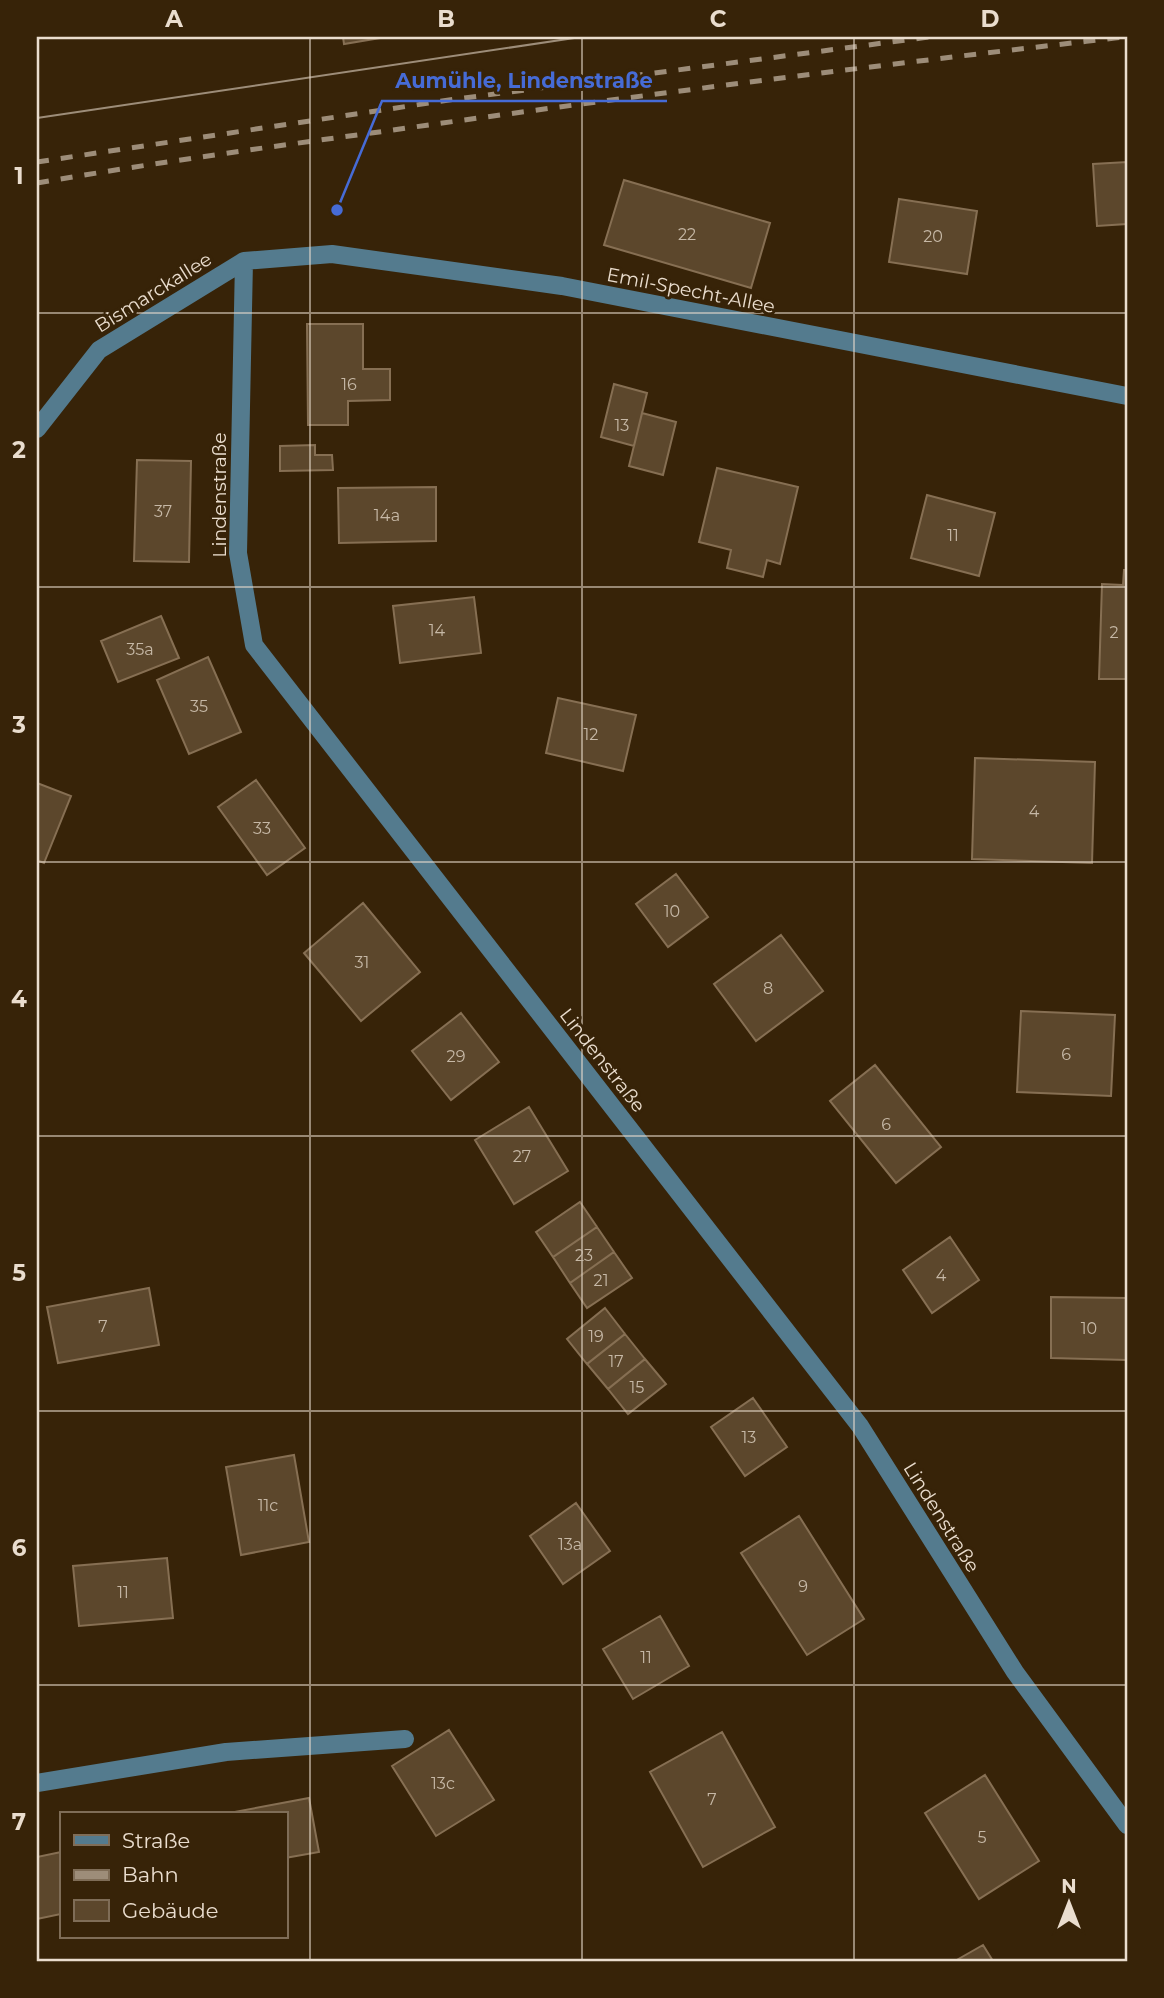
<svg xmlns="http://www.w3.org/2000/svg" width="1164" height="1998" font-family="Montserrat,sans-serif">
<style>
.building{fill:#5c472c;stroke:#866f53;stroke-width:2}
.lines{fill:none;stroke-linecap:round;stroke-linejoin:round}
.minor{stroke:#547b8e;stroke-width:18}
.tram{stroke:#9d8d79;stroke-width:2}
.rail{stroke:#9d8d79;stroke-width:5;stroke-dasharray:12 12;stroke-linecap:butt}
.grid{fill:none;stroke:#eaddce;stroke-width:2;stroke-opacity:0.55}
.labels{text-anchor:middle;stroke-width:6;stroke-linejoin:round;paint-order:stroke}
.number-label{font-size:16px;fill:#c6b8a6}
.street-label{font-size:19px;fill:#eaddce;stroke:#372308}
.leader{fill:none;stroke:#466bd6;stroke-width:2.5}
.callout-dot{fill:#466bd6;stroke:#372308;stroke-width:2.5}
.callout-label{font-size:21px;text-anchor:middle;font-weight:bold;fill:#466bd6;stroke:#372308;stroke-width:6;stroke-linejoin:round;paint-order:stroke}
.neatline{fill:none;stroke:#eaddce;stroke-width:2.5}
.grid-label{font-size:23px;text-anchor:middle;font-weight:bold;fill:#eaddce}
</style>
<rect width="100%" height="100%" fill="#372308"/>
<!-- building -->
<path class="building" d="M343 37H379L380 38 344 44Z
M1127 162V224L1097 226 1093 164Z
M624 180 770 223 751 288 604 245Z
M899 199 977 211 967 274 889 262Z
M307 324H363V369H390V400L348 401V425H308Z
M614 384 647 393 634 446 601 437Z
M642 413 676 422 663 475 629 466Z
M315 445V455H332L333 470 280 471V446Z
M137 460 191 461 189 562 134 561Z
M717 468 798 487 780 564 767 560 763 577 727 568 731 550 699 542Z
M436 487V541L339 543 338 488Z
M927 495 995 513 979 576 911 558Z
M1124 570H1127V679H1099L1102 584 1123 585Z
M474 597 481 653 400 663 393 606Z
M161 616 179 658 118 682 101 641Z
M208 657 241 732 189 754 157 680Z
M558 698 636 715 623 771 546 753Z
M975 758 1095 762 1092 863 972 859Z
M256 780 305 848 267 875 218 807Z
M37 783 71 796 44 863 37 860Z
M676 874 708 917 668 947 636 904Z
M363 903 420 972 361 1021 304 953Z
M781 935 823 991 756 1041 714 984Z
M1021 1011 1115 1015 1111 1096 1017 1092Z
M461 1013 499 1062 451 1100 412 1051Z
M875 1065 941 1147 896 1183 830 1101Z
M529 1107 568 1171 514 1204 475 1140Z
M580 1202 597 1227 553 1257 536 1232Z
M597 1227 614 1252 570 1283 553 1257Z
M950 1237 979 1280 932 1313 903 1270Z
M614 1252 632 1278 587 1308 570 1283Z
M149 1288 159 1345 58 1363 47 1307Z
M1051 1297 1127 1298V1360L1051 1358Z
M605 1308 625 1334 587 1364 567 1339Z
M625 1334 645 1359 608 1389 587 1364Z
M645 1359 666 1384 628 1414 608 1389Z
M753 1398 787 1447 745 1476 711 1427Z
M294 1455 309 1542 241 1555 226 1467Z
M576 1503 610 1551 563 1584 530 1536Z
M799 1516 864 1619 807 1655 741 1553Z
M167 1558 173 1618 79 1626 73 1566Z
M660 1616 689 1666 633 1699 603 1649Z
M449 1730 494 1800 436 1836 392 1766Z
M722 1732 775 1827 703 1867 650 1772Z
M985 1775 1039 1861 979 1899 925 1813Z
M309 1798 319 1852 285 1858V1814H224Z
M61 1852V1914L37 1919V1857Z
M983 1945 993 1961H955Z"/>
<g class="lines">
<!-- minor -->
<path class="minor" d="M244 261 238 553 254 645 860 1426 1015 1672 1127 1825
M37 429 99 350 244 261 332 254 562 286 1127 396
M37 1783 226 1752 405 1739"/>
<!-- tram -->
<path class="tram" d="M37 118 581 37"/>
<!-- rail -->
<path class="rail" d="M37 162 449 100 929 37
M37 183C153 163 269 147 386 131 632 96 878 65 1124 37"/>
</g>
<!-- grid -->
<path class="grid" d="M310 37V1961M582 37V1961M854 37V1961M37 313H1127M37 587H1127M37 862H1127M37 1136H1127M37 1411H1127M37 1685H1127"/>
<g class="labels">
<!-- number labels -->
<g class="number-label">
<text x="687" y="240">22</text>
<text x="933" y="242">20</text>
<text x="349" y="390">16</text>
<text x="622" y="431">13</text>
<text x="163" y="517">37</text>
<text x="387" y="521">14a</text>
<text x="953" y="541">11</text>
<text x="437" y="636">14</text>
<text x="1114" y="638">2</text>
<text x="140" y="655">35a</text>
<text x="199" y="712">35</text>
<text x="591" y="740">12</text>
<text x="1034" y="817">4</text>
<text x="262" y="834">33</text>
<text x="672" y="917">10</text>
<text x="362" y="968">31</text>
<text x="768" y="994">8</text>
<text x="1066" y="1060">6</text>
<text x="456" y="1062">29</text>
<text x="886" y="1130">6</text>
<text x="522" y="1162">27</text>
<text x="584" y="1261">23</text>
<text x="941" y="1281">4</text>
<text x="601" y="1286">21</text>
<text x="103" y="1332">7</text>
<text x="1089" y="1334">10</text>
<text x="596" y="1342">19</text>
<text x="616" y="1367">17</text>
<text x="637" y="1393">15</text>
<text x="749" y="1443">13</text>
<text x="268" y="1511">11c</text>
<text x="570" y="1550">13a</text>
<text x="803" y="1592">9</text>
<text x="123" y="1598">11</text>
<text x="646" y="1663">11</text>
<text x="443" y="1789">13c</text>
<text x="712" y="1805">7</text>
<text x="982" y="1843">5</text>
</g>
<!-- street labels -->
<g class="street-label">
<text transform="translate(691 290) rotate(11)" y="7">Emil-Specht-Allee</text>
<text transform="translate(153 292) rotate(-32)" y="7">Bismarckallee</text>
<text transform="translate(219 495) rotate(-90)" y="7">Lindenstraße</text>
<text transform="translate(603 1060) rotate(52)" y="7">Lindenstraße</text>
<text transform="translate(942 1517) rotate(58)" y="7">Lindenstraße</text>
</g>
</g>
<!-- callouts -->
<path class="leader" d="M337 210L382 101H667"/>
<circle class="callout-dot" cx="337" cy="210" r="7"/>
<g class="callout-label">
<text x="524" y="88">Aumühle, Lindenstraße</text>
</g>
<!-- border -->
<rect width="1164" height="1998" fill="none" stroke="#372308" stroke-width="77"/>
<!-- legend -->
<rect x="60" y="1812" width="228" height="126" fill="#372308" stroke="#7f6d57" stroke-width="2"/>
<rect x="74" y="1835" width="35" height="10" fill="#547b8e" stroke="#7f6d57" stroke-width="2"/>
<text x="122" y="1848" font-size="21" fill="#eaddce">Straße</text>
<rect x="74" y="1870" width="35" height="10" fill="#9d8d79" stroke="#7f6d57" stroke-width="2"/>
<text x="122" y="1882" font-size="21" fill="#eaddce">Bahn</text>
<rect x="74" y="1900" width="35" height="21" fill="#5c472c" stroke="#7f6d57" stroke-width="2"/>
<text x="122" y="1918" font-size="21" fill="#eaddce">Gebäude</text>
<!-- north arrow -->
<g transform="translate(1069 1903)" stroke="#372308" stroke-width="5" paint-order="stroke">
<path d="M0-5L12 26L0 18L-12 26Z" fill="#eaddce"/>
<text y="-10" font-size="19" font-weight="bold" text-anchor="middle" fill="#eaddce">N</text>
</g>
<rect x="38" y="38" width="1088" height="1922" class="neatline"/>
<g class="grid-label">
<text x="174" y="27">A</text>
<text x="446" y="27">B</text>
<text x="718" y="27">C</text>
<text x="990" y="27">D</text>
<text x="19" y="184">1</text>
<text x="19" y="458">2</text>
<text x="19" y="733">3</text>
<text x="19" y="1007">4</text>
<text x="19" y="1281">5</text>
<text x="19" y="1556">6</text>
<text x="19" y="1830">7</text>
</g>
</svg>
